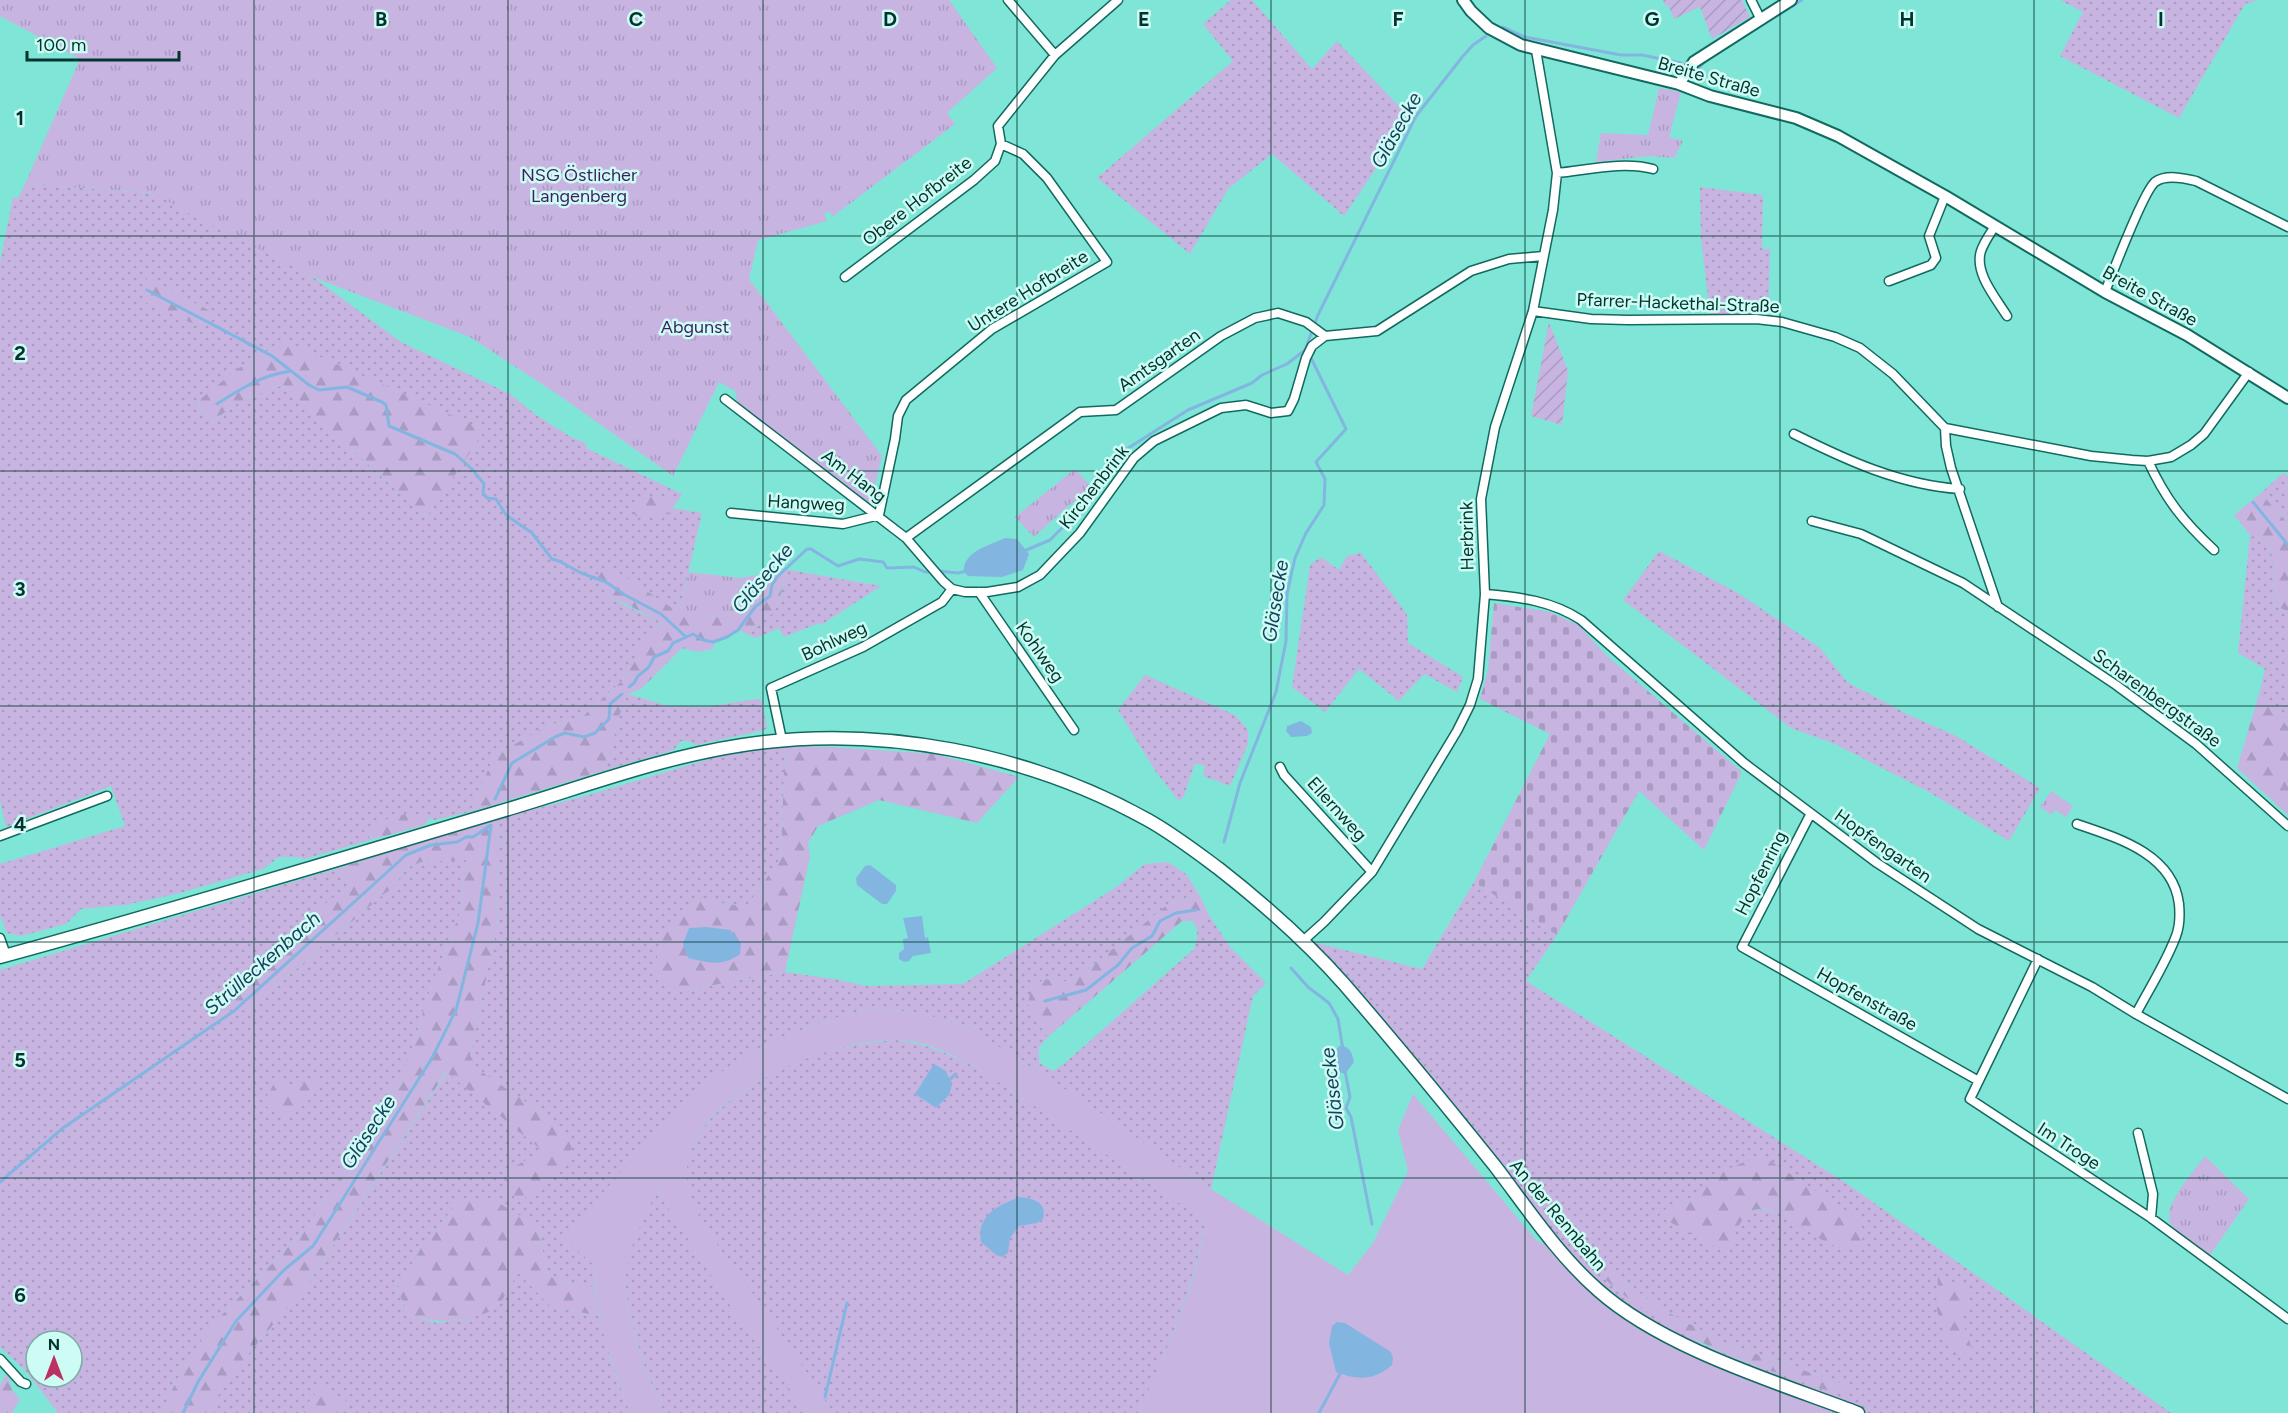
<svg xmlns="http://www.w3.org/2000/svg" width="2288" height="1413" font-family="Figtree,sans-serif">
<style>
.grass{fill:url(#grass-dots);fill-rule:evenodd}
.forest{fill:url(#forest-firs)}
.cemetery{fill:url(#cemetery-stones)}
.park{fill:url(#park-tufts)}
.garden{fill:url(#garden-furrows)}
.pitch{fill:#c7b4e1}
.water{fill:#82b6e0}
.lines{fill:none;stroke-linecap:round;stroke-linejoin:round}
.stream{stroke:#82b6e0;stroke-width:3}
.minor-casing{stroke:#116960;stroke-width:11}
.tertiary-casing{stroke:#116960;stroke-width:14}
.secondary-casing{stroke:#116960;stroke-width:15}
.minor{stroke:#fff;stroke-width:8}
.tertiary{stroke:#fff;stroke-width:10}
.secondary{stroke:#fff;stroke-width:12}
.grid{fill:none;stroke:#03332e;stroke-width:1.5;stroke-opacity:0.55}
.labels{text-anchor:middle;stroke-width:5;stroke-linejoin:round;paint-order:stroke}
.street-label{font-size:18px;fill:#03332e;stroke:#cdfcf4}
.park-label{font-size:18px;fill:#3f1e5f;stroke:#cdfcf4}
.water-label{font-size:20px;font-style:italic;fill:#173e5b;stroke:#cdfcf4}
.grid-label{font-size:20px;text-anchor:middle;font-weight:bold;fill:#03332e;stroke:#cdfcf4;stroke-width:5;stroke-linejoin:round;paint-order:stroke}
</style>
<defs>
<pattern id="grass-dots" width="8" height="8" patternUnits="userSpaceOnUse" patternTransform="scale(1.5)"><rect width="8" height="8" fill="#c7b4e1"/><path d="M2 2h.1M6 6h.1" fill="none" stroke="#a99bc1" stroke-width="1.8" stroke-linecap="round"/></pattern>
<pattern id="forest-firs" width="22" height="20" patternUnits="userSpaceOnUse" patternTransform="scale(1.5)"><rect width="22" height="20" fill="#c7b4e1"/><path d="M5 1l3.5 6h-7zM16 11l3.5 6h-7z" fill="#a99bc1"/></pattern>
<pattern id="cemetery-stones" width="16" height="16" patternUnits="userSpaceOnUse" patternTransform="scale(1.5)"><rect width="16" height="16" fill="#c7b4e1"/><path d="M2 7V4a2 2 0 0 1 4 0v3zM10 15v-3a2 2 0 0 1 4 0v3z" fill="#a99bc1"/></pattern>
<pattern id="park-tufts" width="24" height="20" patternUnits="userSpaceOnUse" patternTransform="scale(1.5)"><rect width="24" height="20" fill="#c7b4e1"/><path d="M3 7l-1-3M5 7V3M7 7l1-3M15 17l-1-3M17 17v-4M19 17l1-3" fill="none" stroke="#a99bc1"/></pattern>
<pattern id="garden-furrows" width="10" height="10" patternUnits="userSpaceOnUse" patternTransform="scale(1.5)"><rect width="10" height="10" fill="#c7b4e1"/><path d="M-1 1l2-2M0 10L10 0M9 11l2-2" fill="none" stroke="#a99bc1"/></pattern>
</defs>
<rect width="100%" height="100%" fill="#7fe5d7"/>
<!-- grass -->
<path class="grass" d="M1231 0H1252L1312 69 1337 41 1410 118 1344 216 1272 154 1228 189 1190 254 1097 178 1233 61 1203 24Z
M2060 0H2258L2245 4 2179 118 2060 56 2083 12Z
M25 184 164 194 302 269 401 342 510 394 536 415 571 437 587 444 586 448 682 494 677 502 657 496 668 514 673 508 702 513 679 613 608 566 607 597 663 623 658 625 641 641 635 661 623 680 581 718 548 725 494 756 470 812 434 820 412 813 368 837 374 839 301 860 302 857H279L263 869 176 894 125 905 81 909 66 924 21 936 7 933 0 915V864L125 826 111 786 6 827 0 801V263L13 197 18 198ZM284 341 484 430 426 518 283 385 241 401 211 422 197 403 236 370Z
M1700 187 1763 195 1762 249H1770L1768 314H1710L1701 239Z
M2283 473 2288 476V524L2261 493Z
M2250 535 2271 544 2275 606 2288 611V727L2259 694 2265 669 2238 653Z
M1659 551 1738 593 1820 648 1847 682 1907 714 1956 736 2040 788 2009 841 1929 792 1835 744 1791 728 1623 600Z
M1361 553 1407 614 1408 643 1463 677 1457 692 1424 674 1399 701 1359 669 1325 712 1292 687 1310 565 1321 557 1339 570 1347 556Z
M789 570 881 586 821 625 819 623 784 637 779 628 756 638 745 633C758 625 771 618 778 604 783 593 783 581 789 570Z
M1145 675 1235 715 1248 730V744L1230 786 1203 776 1205 766 1195 763 1184 796 1179 801 1156 772 1118 710Z
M628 694 668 706 706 707 756 699 762 701 767 728 764 730 697 745 688 741H681L674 750 603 771 614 741 615 726Z
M785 746 781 858 746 907 695 899 681 991 785 972 834 979 867 986 963 984 1115 888 1145 864 1168 862 1186 874 1199 894 1171 902 1072 982 1044 979 1037 1021 1048 1037 1039 1047V1063L1053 1071 1065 1063 1194 949 1197 939V929L1210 917 1231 948 1266 983 1253 996 1211 1189 1077 1097 969 1028 921 1013 874 1008 820 1022 752 1051 694 1091 564 1237 596 1267 595 1287 582 1286 548 1276 538 1226 458 1202 421 1248 397 1290 410 1316 437 1323 468 1319 518 1272 550 1306 599 1316 611 1362 630 1413H339L346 1401 321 1387 300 1413H213L221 1386 307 1285 447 1072 544 1151 506 1171 525 1198 558 1124 476 1068 470 1055 496 932 499 818 589 795 716 757Z
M466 859 460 913 432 984 409 1057 338 1182 302 1233 219 1318 188 1358 169 1396 164 1413H58L25 1370 0 1347V970L332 870 341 873 348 886 312 915 292 943 275 947 239 992 251 1008 399 881 402 870 421 862ZM36 1341H72V1377H36Z
M1474 882 1557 935 1526 981 1846 1183 2171 1413H1831L1837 1406 1692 1348 1598 1290 1304 940 1422 969ZM1693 1199 1855 1217 1836 1247C1815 1235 1766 1195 1744 1215 1734 1225 1732 1242 1729 1254L1659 1216 1669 1206ZM1614 1273 1658 1307 1727 1344 1843 1384 1849 1390 1832 1392 1746 1362 1702 1344 1617 1290 1602 1275ZM1938 1276 1972 1292 1961 1318Z
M896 1040C929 1044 951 1055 981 1070L1206 1221C1193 1290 1168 1350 1138 1413H833C804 1368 774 1325 744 1281 725 1255 701 1227 690 1197 688 1189 686 1173 687 1165 692 1135 716 1110 739 1094 790 1058 835 1045 896 1040Z
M657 1190 735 1313 807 1413H664C649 1384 623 1309 626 1276 628 1245 644 1218 657 1190Z"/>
<!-- forest -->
<path class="forest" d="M147 277 219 316 199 326 144 302Z
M284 341 485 430 426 518 283 385 241 401 211 422 197 402 236 370Z
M2261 493 2288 524V611L2275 606 2271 544 2250 535 2234 515Z
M657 496 677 502 668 514 643 519 636 516 633 511C639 499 644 497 657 496Z
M608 566 686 617 725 616 736 603 737 582 740 578 789 570C783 581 782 592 778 604 773 618 757 625 745 633L738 630 714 642 713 649 698 652 682 648 641 689 628 694 615 726 614 741 603 771 470 812 494 756 548 725 581 718 623 680 635 661 641 641 647 632 663 623 626 604 607 597 597 575Z
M2259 694 2288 727V815L2237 768Z
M785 746 832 747 935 754 1019 777 977 823 879 800 818 826 808 843 810 856 785 972 681 991 653 978 662 932 695 899 746 907 781 858Z
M412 813 429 818 425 825 374 839 366 834 364 828 395 816Z
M499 818 496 932 470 1055 476 1068 558 1124 572 1141 570 1162 525 1198 502 1193 506 1171 543 1151 446 1072 307 1285 221 1386 213 1413H164L169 1396 188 1358 219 1318 302 1233 338 1182 409 1057 432 984 460 913 466 860 421 862 402 870 399 881 251 1008 241 1011 233 1005 239 992 276 947 292 943 312 915 348 886 341 873 332 870Z
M1199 894 1210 917 1197 929 1193 921H1182L1048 1037 1037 1021 1028 1004 1031 989 1044 979 1072 982 1171 902Z
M313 1078 320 1080C320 1092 296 1116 284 1116 275 1116 269 1108 263 1103L275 1082 281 1081C297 1092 299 1082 313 1078Z
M1761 1155 1856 1217 1864 1231 1861 1244 1853 1249C1847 1248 1840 1248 1835 1246 1788 1227 1749 1168 1729 1255L1659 1216 1669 1206 1693 1199 1718 1173Z
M493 1200 538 1226 548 1276 582 1286 595 1287 599 1316 550 1306 518 1273 497 1309C461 1322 447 1325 410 1316L397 1290 421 1248 458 1202Z
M1614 1273 1658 1307 1727 1344 1843 1384 1849 1390 1845 1393 1832 1392C1750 1364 1665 1337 1601 1275Z
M1938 1275 1972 1292 1961 1318 1974 1354 1951 1355 1937 1310Z
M7 1373 12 1390 20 1399 12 1413H0V1385Z
M321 1387 346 1401 339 1413H300Z"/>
<!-- cemetery -->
<path class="cemetery" d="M1494 603 1550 612 1578 625 1607 656 1742 772 1704 850 1639 791 1557 935 1474 882 1550 734 1480 699 1488 670Z"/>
<!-- park -->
<path class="park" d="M0 0H949L997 68 947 113 955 124 832 217 830 211 824 214 827 221 758 240 749 279 882 456 870 506 738 404 735 391 719 382 673 476 557 394 470 337 320 280 186 212 154 193 25 184 80 59 0 16Z
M1659 88 1681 92 1669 137 1683 141 1674 158 1649 156 1596 162 1601 133 1648 135Z
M1075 469 1092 488 1068 506 1034 537 1015 517Z
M689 572 740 578 737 582 736 603 725 616 686 617 679 613Z
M2051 791 2073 806 2066 817 2055 810 2052 815 2040 807Z
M2205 1156 2249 1199 2210 1255C2200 1247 2179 1235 2172 1226 2159 1207 2195 1171 2205 1156Z"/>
<!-- garden -->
<path class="garden" d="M1663 0H1742L1750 17 1712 39 1700 7 1674 19 1668 5H1665Z
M1549 322 1568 371 1562 425 1531 416Z"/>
<!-- pitch -->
<path class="pitch" d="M874 1008 921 1013 969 1028 1077 1097 1211 1189 1348 1275 1373 1243 1408 1171 1398 1130 1413 1094 1537 1241 1563 1252 1645 1325 1837 1405 1831 1413H1138C1167 1351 1195 1289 1206 1221L981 1070C954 1056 927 1040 896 1040 825 1039 659 1104 691 1197 701 1228 725 1255 744 1281 775 1325 804 1368 833 1413H807L735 1313 657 1190C644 1218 628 1246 626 1276 623 1309 648 1383 664 1413H630C613 1366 593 1318 596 1267L563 1237 694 1091 752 1051 820 1022Z"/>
<!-- water -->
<path class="water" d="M1005 538 1017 539 1029 554 1023 570 1002 577 968 576 964 572C962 552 990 545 1005 538Z
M1301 721 1311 727 1312 733 1307 736 1291 737 1286 731 1287 726Z
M870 865 896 885V891L887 904H882L857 885 856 878 865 866Z
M922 916 925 938 928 937 931 953 913 956 909 961 904 962 899 959V953L904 949 903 939 908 938 903 918Z
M706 927 730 930 741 943 740 954C722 967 709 963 688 958L683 944 689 928Z
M1339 1046C1350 1046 1352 1052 1354 1062L1345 1074 1339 1072 1332 1057Z
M934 1064 946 1071 952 1085 949 1095 936 1108 915 1094Z
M1020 1197C1035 1199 1047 1202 1043 1219L1037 1223 1019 1226 1010 1238 1008 1253 1002 1257 996 1255 981 1242C976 1215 999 1205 1020 1197Z
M1337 1322 1345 1323 1391 1352 1393 1359 1392 1365C1374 1381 1357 1380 1336 1372L1329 1343 1332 1326Z"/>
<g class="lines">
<!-- stream -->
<path class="stream" d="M1503 27 1525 37 1621 55H1642L1681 63
M1699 68 1706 60 1802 0
M147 290 272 356 309 385 319 390 347 387 382 402 386 405 389 426 455 454 472 469 484 484 483 493 487 498 496 499 506 515 532 533 552 559 559 561 581 573 606 582 625 595 661 614 685 636
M217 404C242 388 262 375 291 371
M2253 502 2288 545
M1074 513 1095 479 1119 454 1188 410 1252 383 1262 375 1287 364 1305 350 1318 315 1416 116 1463 56 1473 45 1486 36
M1024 551 1050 540 1067 523
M938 571 958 573 967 571
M629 687 634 683 638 676 649 667 654 657 668 651 673 643 693 634 703 640 713 642 727 637 738 630 755 607 770 596 772 585 778 576 807 549H811L838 566 859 559 883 562 887 568 914 567 925 572H931
M495 799 512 763 555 737 565 733 584 737 595 733 609 719 610 704 622 694
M1224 842 1240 783 1276 692 1286 641 1287 594 1295 558 1306 533 1324 505 1325 479 1316 462 1346 429 1310 356
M1291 968 1308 987 1329 1003 1338 1019 1343 1050
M1045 1001 1086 990 1118 965 1132 948 1152 936 1160 921 1176 913 1196 910
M1345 1071 1350 1097 1346 1108 1351 1117 1372 1224
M948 1081 956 1074
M0 1182 63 1128 234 1011 406 855 431 845 457 842 466 837H473L491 825
M825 1397 847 1303
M183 1413 198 1382 236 1321 284 1270 313 1246 432 1058 456 1010 478 923 491 825
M1319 1413 1342 1370"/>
<!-- minor casing -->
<g class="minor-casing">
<path id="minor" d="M1008 0 1055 55
M1751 0 1761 20
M1557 173C1588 170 1623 161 1653 169
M1995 226C1990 234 1984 242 1981 251 1974 273 1996 298 2007 316
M845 277 974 180 995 161 1001 144 998 126 1055 55 1118 0
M1889 281 1931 265 1936 258 1929 236 1945 196
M2105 292C2112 274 2144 191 2155 182 2166 174 2184 178 2196 181L2288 227
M1533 311 1591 319 1628 320 1756 319 1782 322 1835 337 1860 348 1893 374 1945 428 2091 456 2132 460 2148 461 2171 457 2191 445 2204 434 2249 372
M725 399 906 538 943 581 952 589 965 592H987L1018 587 1040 575 1080 533 1134 458 1154 441 1221 408 1246 405 1271 413 1288 411 1294 399 1306 358 1312 346 1325 336 1377 331 1471 271 1509 259 1543 256
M1945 428 1946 446 1951 468 1998 607
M1794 434C1846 460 1900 485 1960 489
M2148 461C2166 500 2183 521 2214 550
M731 513 843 524 879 515 895 439 898 416 906 400 992 329 1107 262 1047 178 1023 154 1001 144
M1812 521 1861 534 1963 583 2116 685 2196 744 2288 826
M906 538 1080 412 1116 410 1221 336 1255 318 1278 313 1306 322 1325 336
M979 592 1074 730
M1485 594C1520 597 1552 601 1581 620L1744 763 1877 863 1978 929 2092 987 2136 1014 2288 1099
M782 740 771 688 863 647 942 602 952 589
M1280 767 1284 775 1372 872
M1810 815 1742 947 1977 1080
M2077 824C2118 838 2173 854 2179 904 2180 915 2180 926 2176 936 2166 963 2149 989 2136 1014
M0 836 107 796
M0 938 6 955
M1304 940 1324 922 1372 872 1457 731 1470 705 1478 679 1485 594 1481 499 1495 427 1533 311 1553 210 1557 173 1536 50
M2038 959 1970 1099 2151 1218 2288 1319
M2138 1133 2153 1194 2151 1218
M0 1359 21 1382 26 1384"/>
</g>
<!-- tertiary casing -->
<g class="tertiary-casing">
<path id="tertiary" d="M1463 0 1471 11 1489 28 1521 45 1679 84 1710 96 1796 118 1838 136 1945 196 2105 292 2187 335 2288 398
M1679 84 1694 62 1791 0"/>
</g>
<!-- secondary casing -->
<g class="secondary-casing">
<path id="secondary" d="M0 957C166 912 330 862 495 813 578 789 657 758 743 745 879 724 1028 753 1148 820 1173 834 1195 851 1218 868 1264 904 1306 941 1344 984 1396 1044 1446 1105 1495 1166 1527 1208 1558 1255 1598 1290 1663 1348 1776 1382 1858 1413"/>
</g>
<!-- minor -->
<use href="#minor" class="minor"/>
<!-- tertiary -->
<use href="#tertiary" class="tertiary"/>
<!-- secondary -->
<use href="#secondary" class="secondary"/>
</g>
<!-- grid -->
<path class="grid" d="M254 0V1413M508 0V1413M763 0V1413M1017 0V1413M1271 0V1413M1525 0V1413M1780 0V1413M2034 0V1413M0 236H2288M0 471H2288M0 706H2288M0 942H2288M0 1178H2288"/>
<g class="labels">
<!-- street labels -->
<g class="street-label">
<text transform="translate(1709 77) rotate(16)" y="6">Breite Straße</text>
<text transform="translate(917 201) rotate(-38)" y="6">Obere Hofbreite</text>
<text transform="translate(1028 291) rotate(-32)" y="6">Untere Hofbreite</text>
<text transform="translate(2150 296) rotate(29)" y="6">Breite Straße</text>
<text transform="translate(1678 303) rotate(2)" y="6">Pfarrer-Hackethal-Straße</text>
<text transform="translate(1159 360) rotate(-35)" y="6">Amtsgarten</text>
<text transform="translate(854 476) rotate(37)" y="6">Am Hang</text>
<text transform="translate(1094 487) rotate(-52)" y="6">Kirchenbrink</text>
<text transform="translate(806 503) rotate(3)" y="6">Hangweg</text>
<text transform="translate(1467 536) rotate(-91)" y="6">Herbrink</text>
<text transform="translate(834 641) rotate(-25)" y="6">Bohlweg</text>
<text transform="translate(1040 652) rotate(55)" y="6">Kohlweg</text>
<text transform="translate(2157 698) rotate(36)" y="6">Scharenbergstraße</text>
<text transform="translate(1337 809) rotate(48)" y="6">Ellernweg</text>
<text transform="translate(1883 846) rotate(35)" y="6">Hopfengarten</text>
<text transform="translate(1761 873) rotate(-63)" y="6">Hopfenring</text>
<text transform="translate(1867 999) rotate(29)" y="6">Hopfenstraße</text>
<text transform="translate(2069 1146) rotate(33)" y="6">Im Troge</text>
<text transform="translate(1558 1215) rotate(50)" y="6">An der Rennbahn</text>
</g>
<!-- park labels -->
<g class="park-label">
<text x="579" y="181">NSG Östlicher<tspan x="579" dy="21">Langenberg</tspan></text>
<text x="695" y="333">Abgunst</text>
</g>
<!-- water labels -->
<g class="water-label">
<text transform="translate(1396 130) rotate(-61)" y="7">Gläsecke</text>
<text transform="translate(762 578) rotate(-50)" y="7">Gläsecke</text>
<text transform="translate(1275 601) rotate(-81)" y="7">Gläsecke</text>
<text transform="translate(262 963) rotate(-41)" y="7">Strülleckenbach</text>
<text transform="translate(1332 1089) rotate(-97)" y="7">Gläsecke</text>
<text transform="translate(368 1132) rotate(-57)" y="7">Gläsecke</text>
</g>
</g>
<g class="grid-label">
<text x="381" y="26">B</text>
<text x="636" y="26">C</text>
<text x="890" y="26">D</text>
<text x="1144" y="26">E</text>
<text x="1398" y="26">F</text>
<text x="1652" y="26">G</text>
<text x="1907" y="26">H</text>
<text x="2161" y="26">I</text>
<text x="20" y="125">1</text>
<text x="20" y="360">2</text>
<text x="20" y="596">3</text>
<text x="20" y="831">4</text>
<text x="20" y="1067">5</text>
<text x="20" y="1302">6</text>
</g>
<!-- north arrow -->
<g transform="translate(54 1359)"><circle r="28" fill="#cdfcf4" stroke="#7caca5" stroke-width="1.5"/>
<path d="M0-4.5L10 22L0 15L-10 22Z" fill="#bd3063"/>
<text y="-9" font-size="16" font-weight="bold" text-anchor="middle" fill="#03332e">N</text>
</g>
<!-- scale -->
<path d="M27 51v9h152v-9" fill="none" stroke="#03332e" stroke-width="3"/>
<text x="36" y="51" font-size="18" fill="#03332e" stroke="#cdfcf4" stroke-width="4.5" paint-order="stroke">100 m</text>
</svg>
